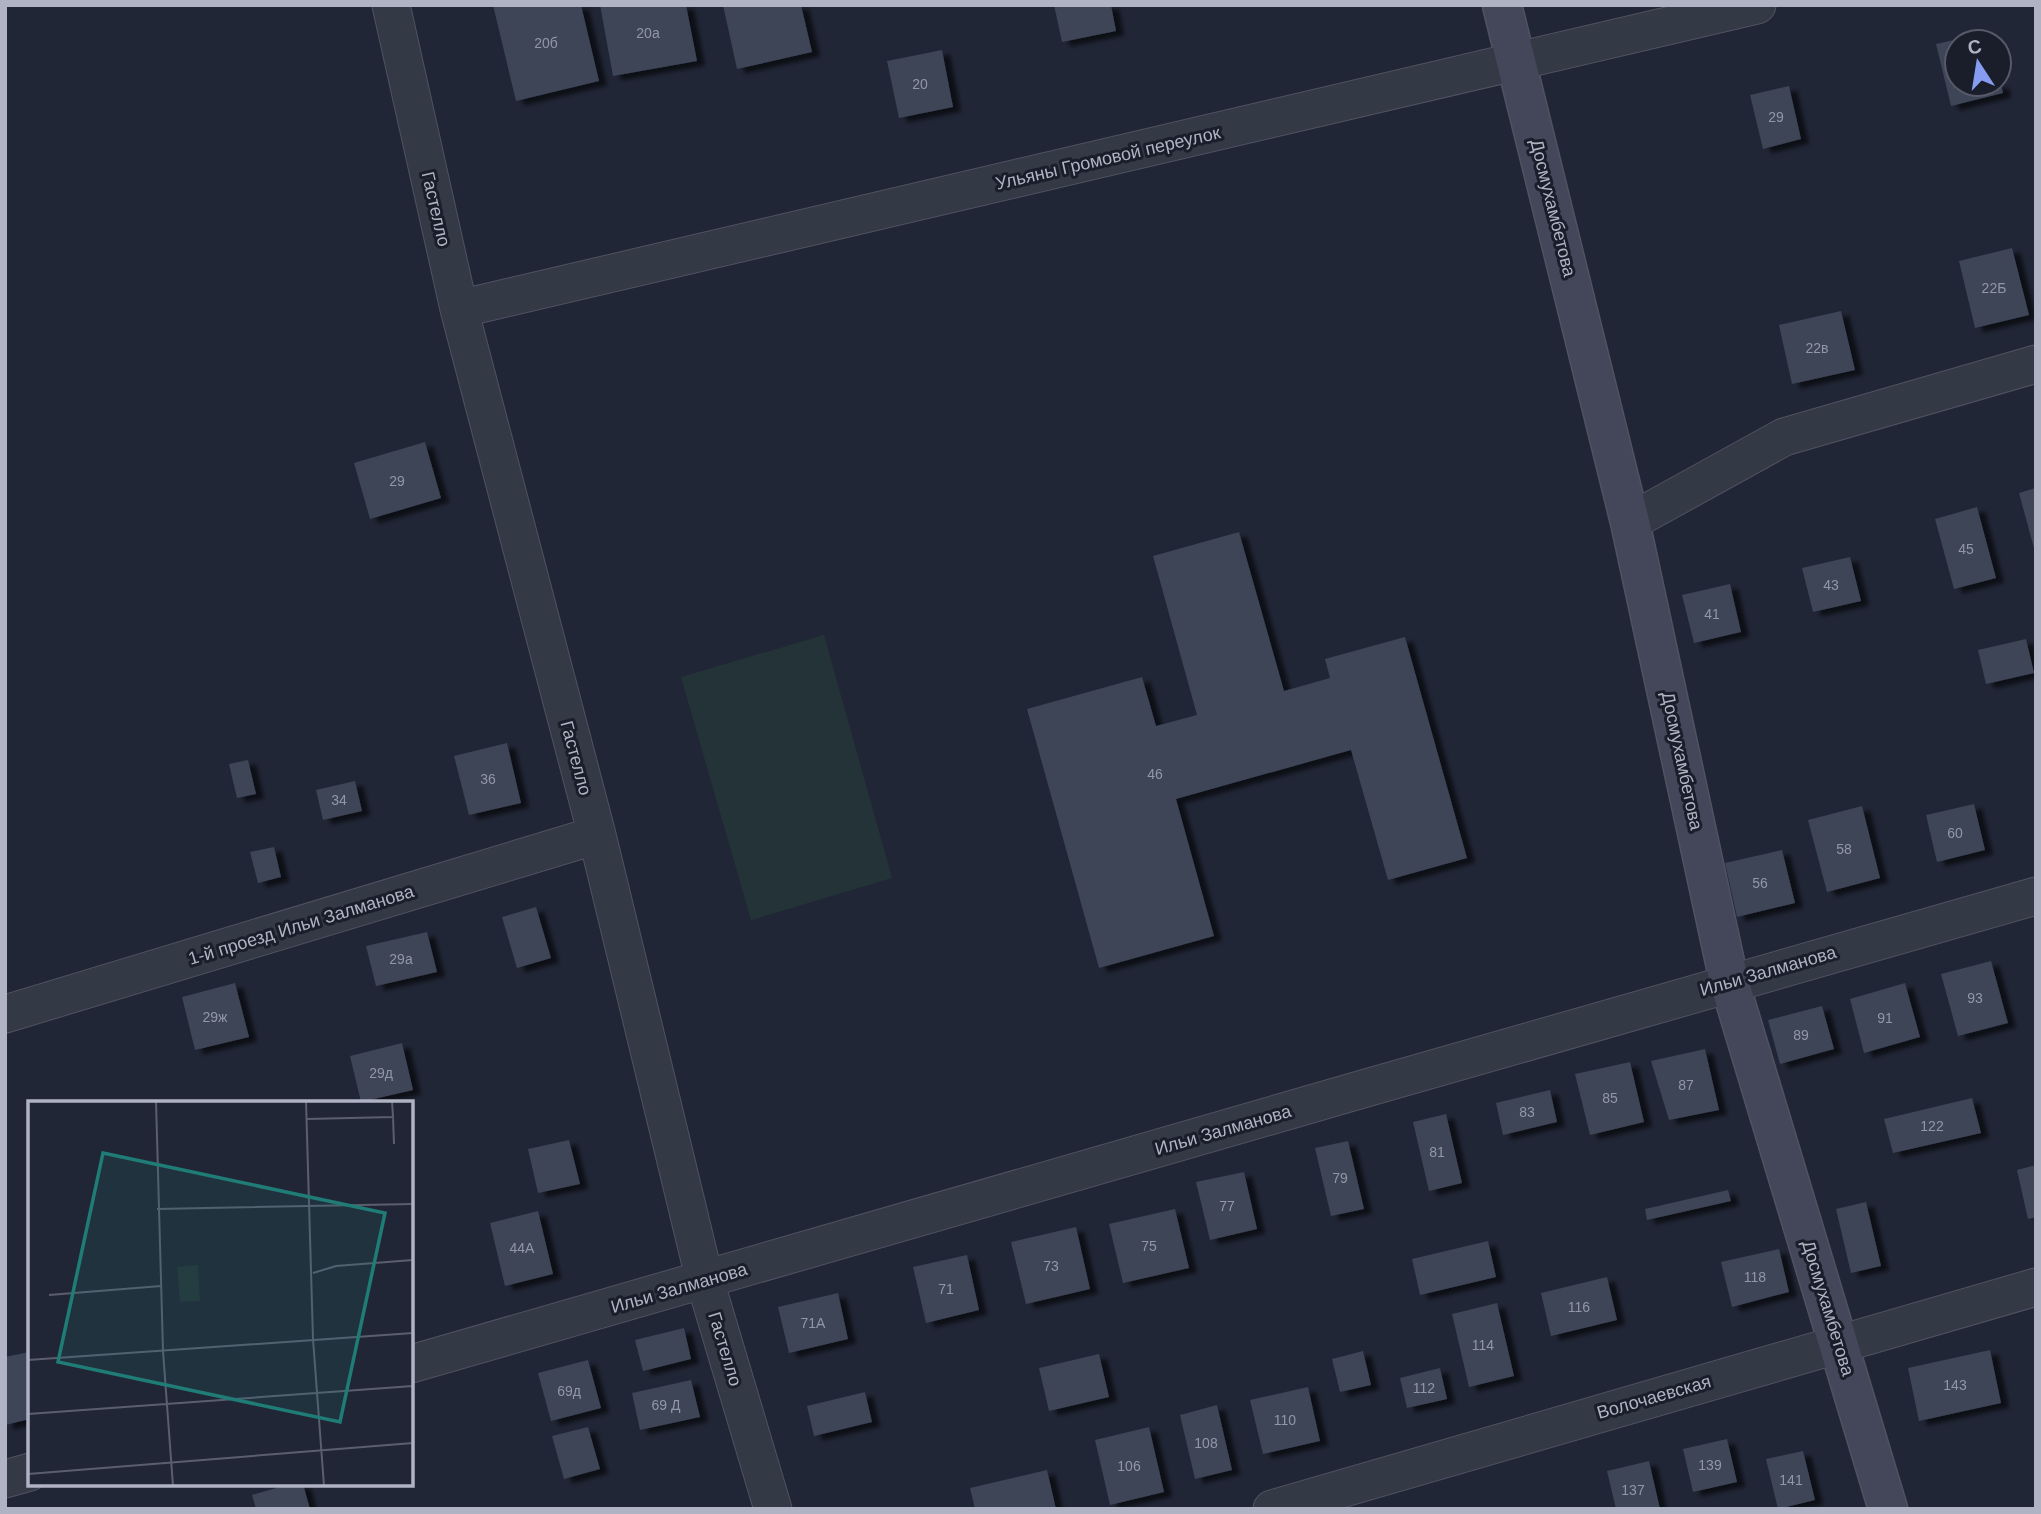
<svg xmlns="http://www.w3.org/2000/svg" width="2041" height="1514" font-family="Helvetica,sans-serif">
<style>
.green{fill:#243338}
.building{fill:#3d4456;filter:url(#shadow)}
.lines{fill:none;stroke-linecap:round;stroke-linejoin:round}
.street-casing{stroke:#4f5361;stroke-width:39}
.secondary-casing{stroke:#4f5361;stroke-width:41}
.street{stroke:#343946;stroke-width:37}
.secondary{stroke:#434759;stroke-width:38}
.labels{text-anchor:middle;stroke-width:6;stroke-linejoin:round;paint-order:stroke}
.number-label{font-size:14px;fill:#9297a8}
.street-label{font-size:18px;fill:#afb3c3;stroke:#1a1e2b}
.inset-road{fill:none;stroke:#5a5e6e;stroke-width:2}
.view{fill:#1f7c76;fill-opacity:0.15;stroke:#1f7c76;stroke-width:3.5}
.inset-edge{fill:none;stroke:#afb3c3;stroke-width:3.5}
</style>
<defs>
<filter id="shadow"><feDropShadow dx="8" dy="4.5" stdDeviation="2" flood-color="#0009"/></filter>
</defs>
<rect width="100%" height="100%" fill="#212636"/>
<!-- green -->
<path class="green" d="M824 635 892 878 751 920 681 677Z"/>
<!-- building -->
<path class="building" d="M493 5H581L599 81 516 101Z
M600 5H686L697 61 613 76Z
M723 5H801L812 52 737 69Z
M1054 5H1111L1116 31 1062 42Z
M1989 32 1991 42H1957V84H2001L2003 93 1951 106 1936 44Z
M942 50 953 107 899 118 887 61Z
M1789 86 1801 139 1763 149 1750 95Z
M2012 248 2029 315 1975 328 1959 261Z
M1841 311 1855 370 1792 384 1779 325Z
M425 442 441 498 370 519 354 463Z
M2036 488V552H2035L2019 493Z
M1977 507 1996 578 1954 589 1935 519Z
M1239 532 1284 691 1330 678 1325 659 1405 637 1467 858 1388 880 1351 750 1176 799 1214 936 1099 968 1027 709 1142 677 1156 726 1197 715 1153 556Z
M1850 557 1861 601 1813 612 1802 568Z
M1730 584 1741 632 1694 643 1682 595Z
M2026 639 2034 673 1986 684 1978 650Z
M507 743 521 803 469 815 454 756Z
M248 760 256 794 237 798 229 764Z
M355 781 362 811 323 820 316 790Z
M1974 804 1985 850 1937 862 1926 815Z
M1862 806 1880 878 1827 892 1808 820Z
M274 847 281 877 258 883 250 852Z
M1782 850 1795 903 1737 917 1725 863Z
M536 907 551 958 517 968 502 917Z
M427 932 437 972 376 986 366 946Z
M1991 961 2008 1023 1958 1036 1941 974Z
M235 983 249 1037 195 1050 182 997Z
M1905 983 1920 1037 1864 1053 1850 999Z
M1822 1006 1834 1049 1780 1064 1768 1020Z
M402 1043 413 1090 361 1102 350 1056Z
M1705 1049 1719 1110 1669 1120 1651 1061Z
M1630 1062 1644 1122 1590 1135 1575 1074Z
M1550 1090 1557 1122 1503 1135 1496 1103Z
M1972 1098 1981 1133 1893 1153 1884 1119Z
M1446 1114 1462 1183 1429 1191 1413 1122Z
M569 1140 580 1184 538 1193 528 1149Z
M1348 1141 1364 1209 1331 1216 1315 1148Z
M2036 1165V1217L2028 1219 2017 1170Z
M1244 1172 1257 1229 1210 1240 1196 1182Z
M1728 1190 1731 1201 1647 1220 1645 1209Z
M1866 1202 1881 1266 1851 1273 1836 1209Z
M1175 1209 1189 1268 1123 1283 1109 1224Z
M538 1211 553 1274 505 1286 490 1223Z
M1076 1227 1090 1289 1026 1304 1011 1242Z
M1488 1241 1496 1277 1420 1295 1412 1259Z
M1779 1249 1789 1292 1732 1307 1721 1262Z
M967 1255 979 1310 926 1323 913 1267Z
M1607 1277 1617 1320 1551 1336 1541 1293Z
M838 1293 848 1339 789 1353 778 1307Z
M1497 1303 1514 1376 1469 1387 1452 1314Z
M684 1328 691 1359 643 1371 635 1340Z
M1990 1350 2001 1403 1919 1421 1908 1368Z
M1363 1351 1371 1385 1340 1392 1332 1359Z
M29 1352 30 1419 5 1425V1357Z
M1099 1354 1109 1397 1049 1411 1039 1368Z
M588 1360 601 1408 551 1421 538 1373Z
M1440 1368 1447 1399 1407 1408 1400 1378Z
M691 1380 700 1417 640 1430 632 1393Z
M1308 1387 1320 1441 1263 1454 1250 1400Z
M865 1392 872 1422 814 1436 807 1406Z
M1217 1405 1232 1470 1195 1479 1180 1415Z
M588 1427 600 1469 564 1479 552 1436Z
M1149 1427 1164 1492 1110 1505 1095 1440Z
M1727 1439 1737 1482 1693 1492 1683 1449Z
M1803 1451 1815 1500 1778 1509 1766 1459Z
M1649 1461 1660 1509H1616L1607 1471Z
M1047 1470 1056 1509H975L970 1488Z
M290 1484H303L310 1509H256L252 1495Z"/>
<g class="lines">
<!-- street casing -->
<g class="street-casing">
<path id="street" d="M391 5 459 309 597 835 705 1281 773 1509
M459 309 1757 5
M1630 522 1784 437 2036 364
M5 1014 597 835
M411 1364C954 1211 1493 1048 2036 896
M5 1479 30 1472
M1272 1509 2036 1287"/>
</g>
<!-- secondary casing -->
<g class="secondary-casing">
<path id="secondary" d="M1502 5 1630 522 1729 981 1888 1509"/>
</g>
<!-- street -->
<use href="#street" class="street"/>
<!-- secondary -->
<use href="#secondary" class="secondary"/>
</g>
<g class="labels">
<!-- number labels -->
<g class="number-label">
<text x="648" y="38">20а</text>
<text x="546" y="48">20б</text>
<text x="920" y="89">20</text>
<text x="1776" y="122">29</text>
<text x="1994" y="293">22Б</text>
<text x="1817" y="353">22в</text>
<text x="397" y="486">29</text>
<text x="1966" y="554">45</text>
<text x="1831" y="590">43</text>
<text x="1712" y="619">41</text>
<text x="1155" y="779">46</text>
<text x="488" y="784">36</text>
<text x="339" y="805">34</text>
<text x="1955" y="838">60</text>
<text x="1844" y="854">58</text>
<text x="1760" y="888">56</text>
<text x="401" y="964">29а</text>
<text x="1975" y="1003">93</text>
<text x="215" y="1022">29ж</text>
<text x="1885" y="1023">91</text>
<text x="1801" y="1040">89</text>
<text x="381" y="1078">29д</text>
<text x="1686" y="1090">87</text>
<text x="1610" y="1103">85</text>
<text x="1527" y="1117">83</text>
<text x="1932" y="1131">122</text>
<text x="1437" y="1157">81</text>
<text x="1340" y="1183">79</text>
<text x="1227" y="1211">77</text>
<text x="1149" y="1251">75</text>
<text x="522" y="1253">44А</text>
<text x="1051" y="1271">73</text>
<text x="1755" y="1282">118</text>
<text x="946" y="1294">71</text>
<text x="1579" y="1312">116</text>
<text x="813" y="1328">71А</text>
<text x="1483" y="1350">114</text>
<text x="1955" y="1390">143</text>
<text x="1424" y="1393">112</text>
<text x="569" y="1396">69д</text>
<text x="666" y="1410">69 Д</text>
<text x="1285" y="1425">110</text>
<text x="1206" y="1448">108</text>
<text x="1710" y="1470">139</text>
<text x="1129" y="1471">106</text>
<text x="1791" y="1485">141</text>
<text x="1633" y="1495">137</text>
</g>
<!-- street labels -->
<g class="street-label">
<text transform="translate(1108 158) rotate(-13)" y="6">Ульяны Громовой переулок</text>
<text transform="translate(1553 208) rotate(76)" y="6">Досмухамбетова</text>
<text transform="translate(436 209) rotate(77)" y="6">Гастелло</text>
<text transform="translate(576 758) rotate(75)" y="6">Гастелло</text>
<text transform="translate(1682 761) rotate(78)" y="6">Досмухамбетова</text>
<text transform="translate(301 925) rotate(-17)" y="6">1-й проезд Ильи Залманова</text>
<text transform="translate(1768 971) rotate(-16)" y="6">Ильи Залманова</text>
<text transform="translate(1223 1130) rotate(-16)" y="6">Ильи Залманова</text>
<text transform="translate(679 1288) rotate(-16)" y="6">Ильи Залманова</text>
<text transform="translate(1828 1308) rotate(73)" y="6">Досмухамбетова</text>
<text transform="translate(725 1349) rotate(73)" y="6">Гастелло</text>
<text transform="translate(1654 1397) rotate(-16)" y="6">Волочаевская</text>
</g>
</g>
<!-- overview -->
<g transform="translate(28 1101)">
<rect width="385" height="385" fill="#212636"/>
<path d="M170 164 172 200 152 201 149 166Z" fill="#243338"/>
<path class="inset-road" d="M128 0 135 250 145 385M278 0 285 238 296 385M365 16 366 43M279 18 365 16 364 0M129 108 385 103M285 172 308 165 385 159M21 194 133 185M0 259 385 232M0 313 385 285M0 373 385 342"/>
<path class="view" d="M75 52 357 112 312 321 30 261Z"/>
<rect width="385" height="385" class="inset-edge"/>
</g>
<!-- border -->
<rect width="2041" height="1514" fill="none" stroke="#afb3c3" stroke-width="14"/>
<!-- north arrow -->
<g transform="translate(1978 63) rotate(348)"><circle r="33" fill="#1a1e2b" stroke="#565a68" stroke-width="2"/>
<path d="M0-5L12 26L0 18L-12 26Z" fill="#869cf1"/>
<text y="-10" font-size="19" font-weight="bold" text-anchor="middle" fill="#afb3c3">С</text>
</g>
</svg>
